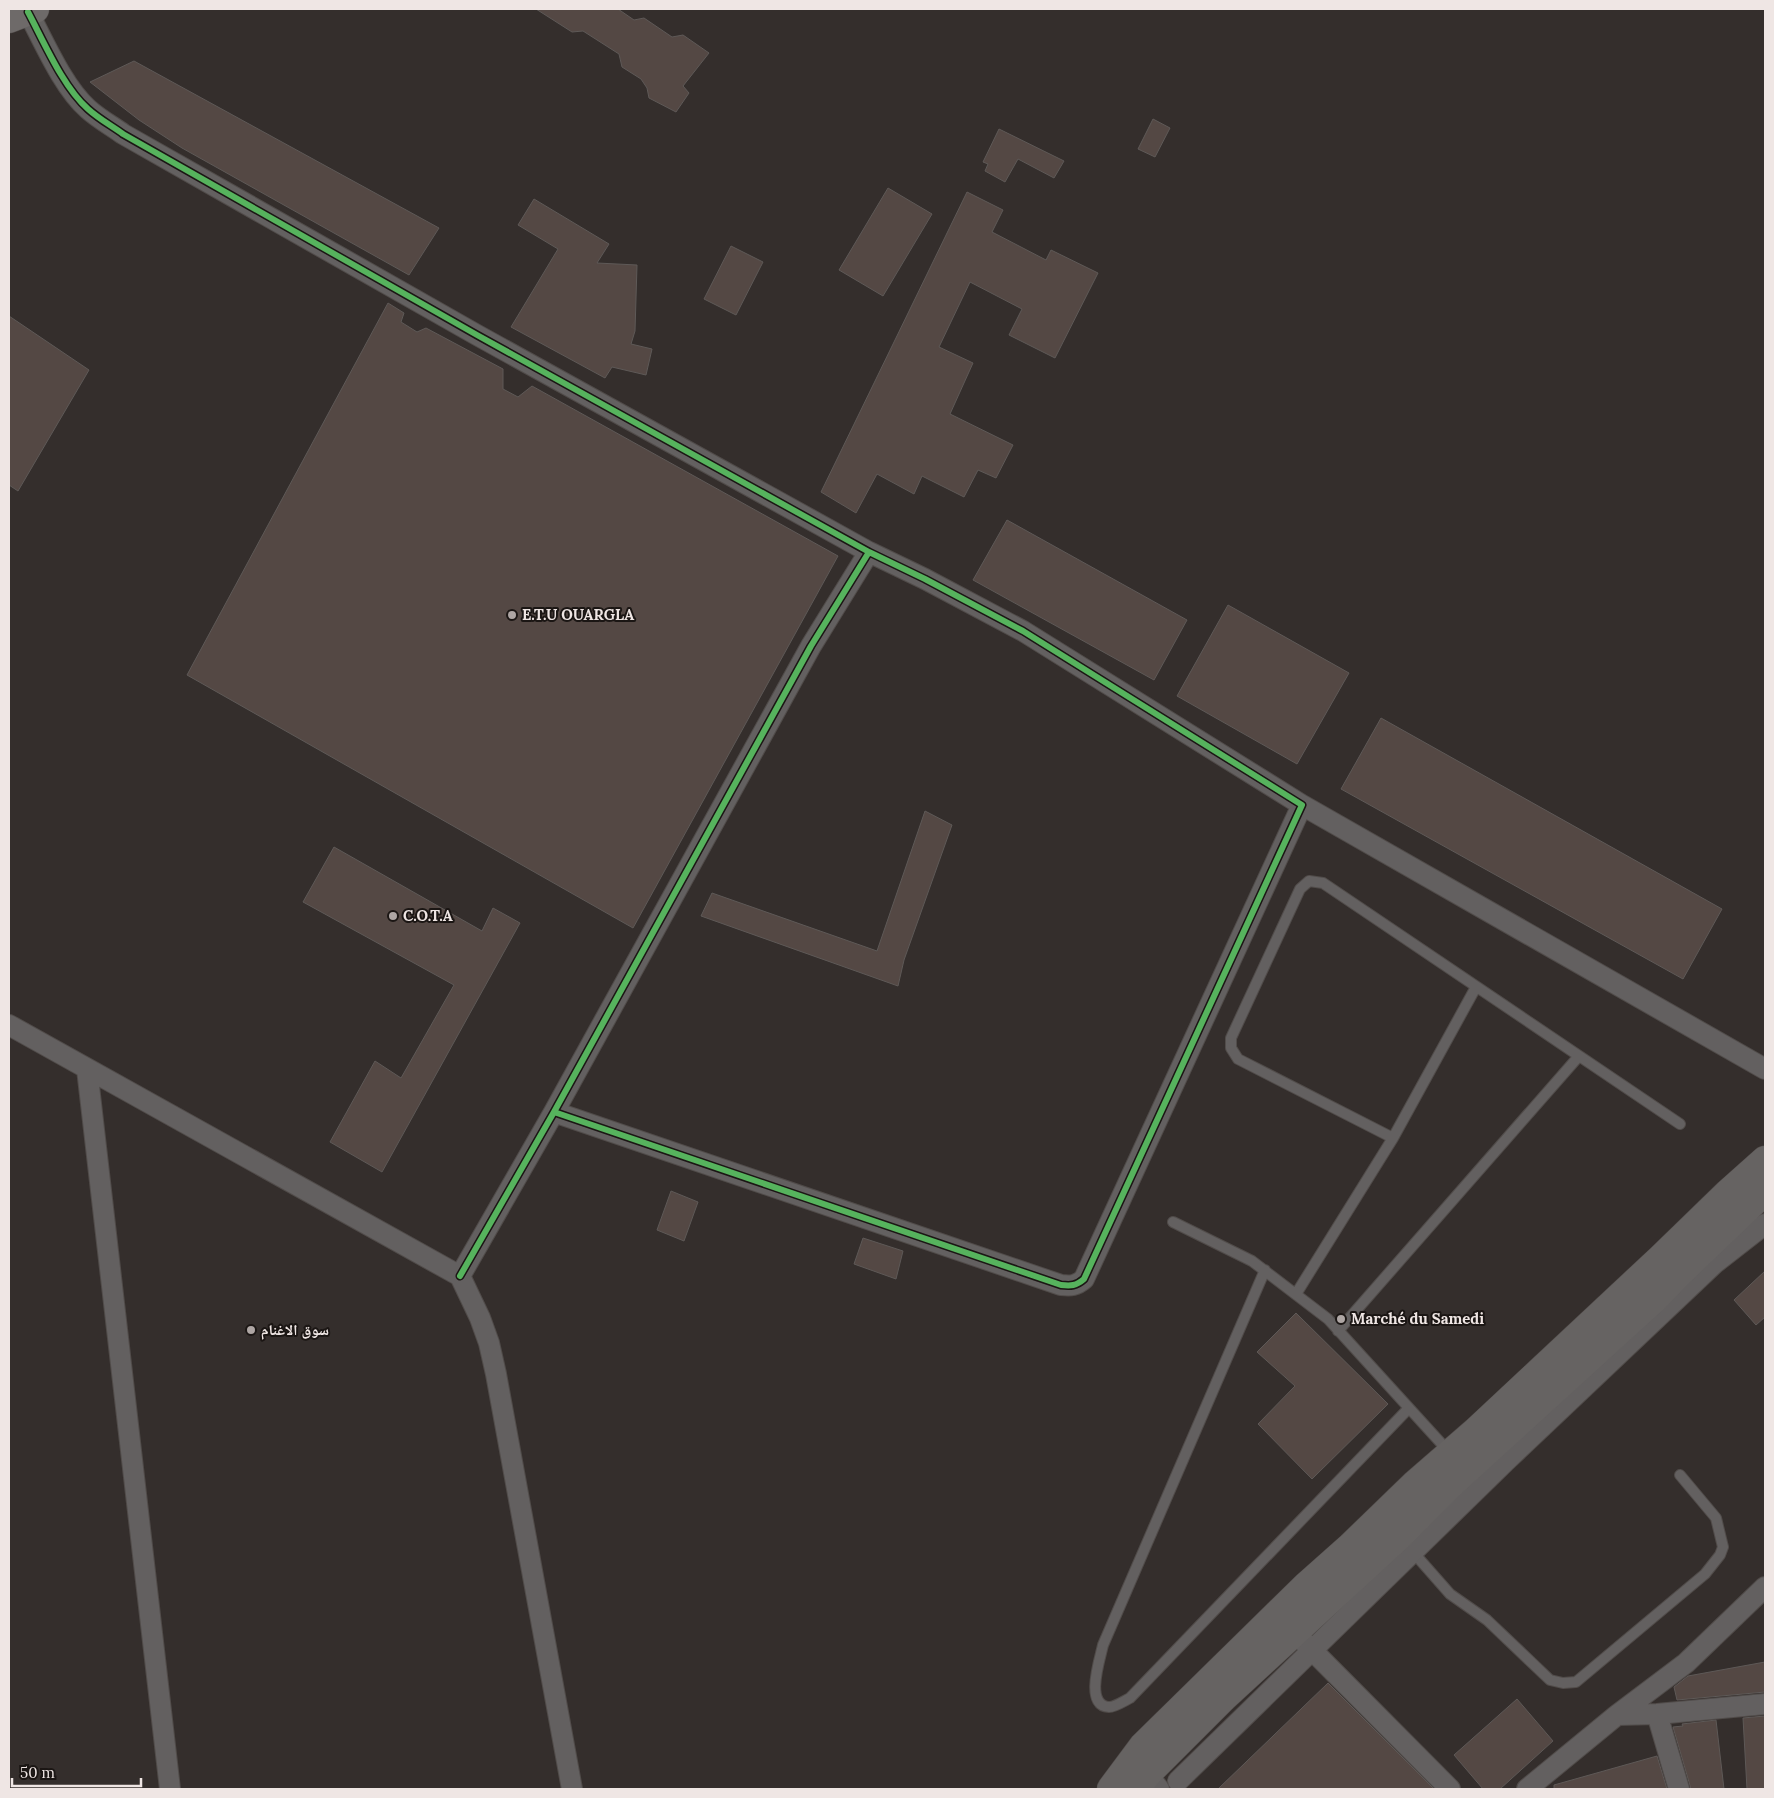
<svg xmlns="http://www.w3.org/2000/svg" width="1774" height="1798" font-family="Lora,'Noto Naskh Arabic',serif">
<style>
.building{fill:#544844;stroke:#5e5957}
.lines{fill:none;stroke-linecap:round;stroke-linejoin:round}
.lane-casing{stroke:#514c4a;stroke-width:12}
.street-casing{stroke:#514c4a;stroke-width:22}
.secondary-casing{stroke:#514c4a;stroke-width:29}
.primary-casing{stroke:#514c4a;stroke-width:29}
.lane{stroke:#636060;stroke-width:10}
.street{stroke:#636060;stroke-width:20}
.secondary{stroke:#666362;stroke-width:28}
.primary{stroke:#6e6a69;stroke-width:28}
.cycleway-casing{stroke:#1b1614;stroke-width:9}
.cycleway{stroke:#56b35d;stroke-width:6}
.poi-dot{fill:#aea6a4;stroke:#1b1614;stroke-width:2}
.labels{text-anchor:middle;stroke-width:4;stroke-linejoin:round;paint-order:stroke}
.poi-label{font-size:15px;font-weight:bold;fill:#efe6e4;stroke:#1b1614;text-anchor:start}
</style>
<rect width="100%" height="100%" fill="#342e2c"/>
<!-- building -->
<path class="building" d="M536 9H618L634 20 644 18 672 37 683 35 709 53 683 86 689 93 676 112 649 98 647 88 641 79 622 67 619 54 583 31 572 32Z
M134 61 439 228 409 275 182 148 139 120 90 82Z
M1153 119 1170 128 1155 157 1138 149Z
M999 129 1064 161 1054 178 1018 159 1005 182 985 171 988 164 983 162Z
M888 188 932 214 883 296 839 270Z
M967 192 1003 210 992 232 1046 260 1051 250 1098 273 1055 358 1009 335 1022 309 970 282 939 347 973 363 950 414 1013 445 996 478 978 470 964 497 922 476 914 494 877 474 856 513 821 492Z
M534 199 609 244 597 263 637 265 635 331 631 344 652 349 646 375 612 367 605 378 511 327 558 249 518 225Z
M731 246 763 262 736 315 704 299Z
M388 303 404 313 401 322 417 332 426 328 503 369V389L518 397 532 386 838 556 633 928 187 675Z
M9 316 89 370 18 491 9 485Z
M1007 520 1187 620 1154 680 973 580Z
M1228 605 1349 673 1297 764 1177 696Z
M1381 718 1722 909 1683 979 1341 789Z
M925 811 952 825 904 960 898 986 701 916 712 893 877 951Z
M334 847 482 931 493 908 520 923 382 1172 330 1142 375 1061 401 1078 454 985 303 902Z
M671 1191 698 1202 684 1241 657 1230Z
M863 1238 903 1251 896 1279 854 1264Z
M1765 1271V1317L1756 1325 1734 1300Z
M1296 1313 1388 1404 1312 1479 1258 1424 1295 1386 1257 1352Z
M1765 1662V1692L1677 1700 1674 1687 1688 1676Z
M1328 1683 1434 1789H1218Z
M1517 1699 1553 1741 1500 1789H1483L1454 1755Z
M1765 1716V1789H1747L1743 1718Z
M1716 1720 1724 1789H1691L1673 1727 1683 1726 1682 1724Z
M1657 1756 1667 1789H1554V1785Z"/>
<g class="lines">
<!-- lane casing -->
<g class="lane-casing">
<path id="lane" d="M1393 1138 1238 1059 1231 1048V1038L1300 889 1309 881 1323 883 1680 1124
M1173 1222 1252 1261 1328 1319 1450 1453
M1265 1270 1103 1645C1100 1659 1084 1706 1109 1707 1115 1707 1124 1701 1130 1698L1409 1408
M1296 1294 1393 1138 1476 987
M1338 1331 1579 1056
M1413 1552 1450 1594 1487 1620 1550 1680 1563 1683 1576 1682 1705 1574 1720 1555 1723 1547 1716 1518 1680 1475"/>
</g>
<!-- street casing -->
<g class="street-casing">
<path id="street" d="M28 12C44 42 63 87 88 109 99 119 112 126 123 134L477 335 869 552 811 646 554 1112 460 1276
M1302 805 1765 1069
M9 1025 460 1276 480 1318 489 1343 496 1374 572 1789
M87 1069 170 1789
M554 1112 1061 1285C1071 1286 1076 1286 1084 1279L1302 805 1023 631 925 579 869 552
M1304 1642 1450 1789
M1657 1714 1679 1789
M1617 1715 1686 1663 1765 1587
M1147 1774 1159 1789
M1178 1781 1506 1461 1715 1263 1765 1224
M1527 1789 1617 1715 1657 1714 1765 1704"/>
</g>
<!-- secondary casing -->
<g class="secondary-casing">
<path id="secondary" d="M1111 1789 1143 1746 1306 1586 1351 1546 1415 1484 1476 1431 1661 1258 1728 1193 1765 1160
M1136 1789 1147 1774 1223 1698 1399 1536 1452 1483 1654 1299 1677 1275 1765 1191"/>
</g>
<!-- primary casing -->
<g class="primary-casing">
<path id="primary" d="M9 19 35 9"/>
</g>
<!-- lane -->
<use href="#lane" class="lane"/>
<!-- street -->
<use href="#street" class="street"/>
<!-- secondary -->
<use href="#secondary" class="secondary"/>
<!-- primary -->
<use href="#primary" class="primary"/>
<!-- cycleway casing -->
<g class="cycleway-casing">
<path id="cycleway" d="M28 12C44 42 63 87 88 109 99 119 112 126 123 134L477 335 869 552 811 646 554 1112 460 1276
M554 1112 1061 1285C1071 1286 1076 1286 1084 1279L1302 805 1023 631 925 579 869 552"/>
</g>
<!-- cycleway -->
<use href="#cycleway" class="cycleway"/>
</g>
<!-- markers -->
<g class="poi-dot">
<circle cx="512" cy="615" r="5"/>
<circle cx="393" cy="916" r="5"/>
<circle cx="1341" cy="1319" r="5"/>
<circle cx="251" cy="1330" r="5"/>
</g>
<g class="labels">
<!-- poi labels -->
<g class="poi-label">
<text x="522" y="620">E.T.U OUARGLA</text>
<text x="403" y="921">C.O.T.A</text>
<text x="1351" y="1324">Marché du Samedi</text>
<text x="261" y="1335">سوق الاغنام</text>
</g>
</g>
<!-- border -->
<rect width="1774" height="1798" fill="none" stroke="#efe6e4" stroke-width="20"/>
<!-- scale -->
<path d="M12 1778v8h129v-8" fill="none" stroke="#efe6e4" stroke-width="2.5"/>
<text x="20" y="1778" font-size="15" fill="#efe6e4" stroke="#1b1614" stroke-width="4" paint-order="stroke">50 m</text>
</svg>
